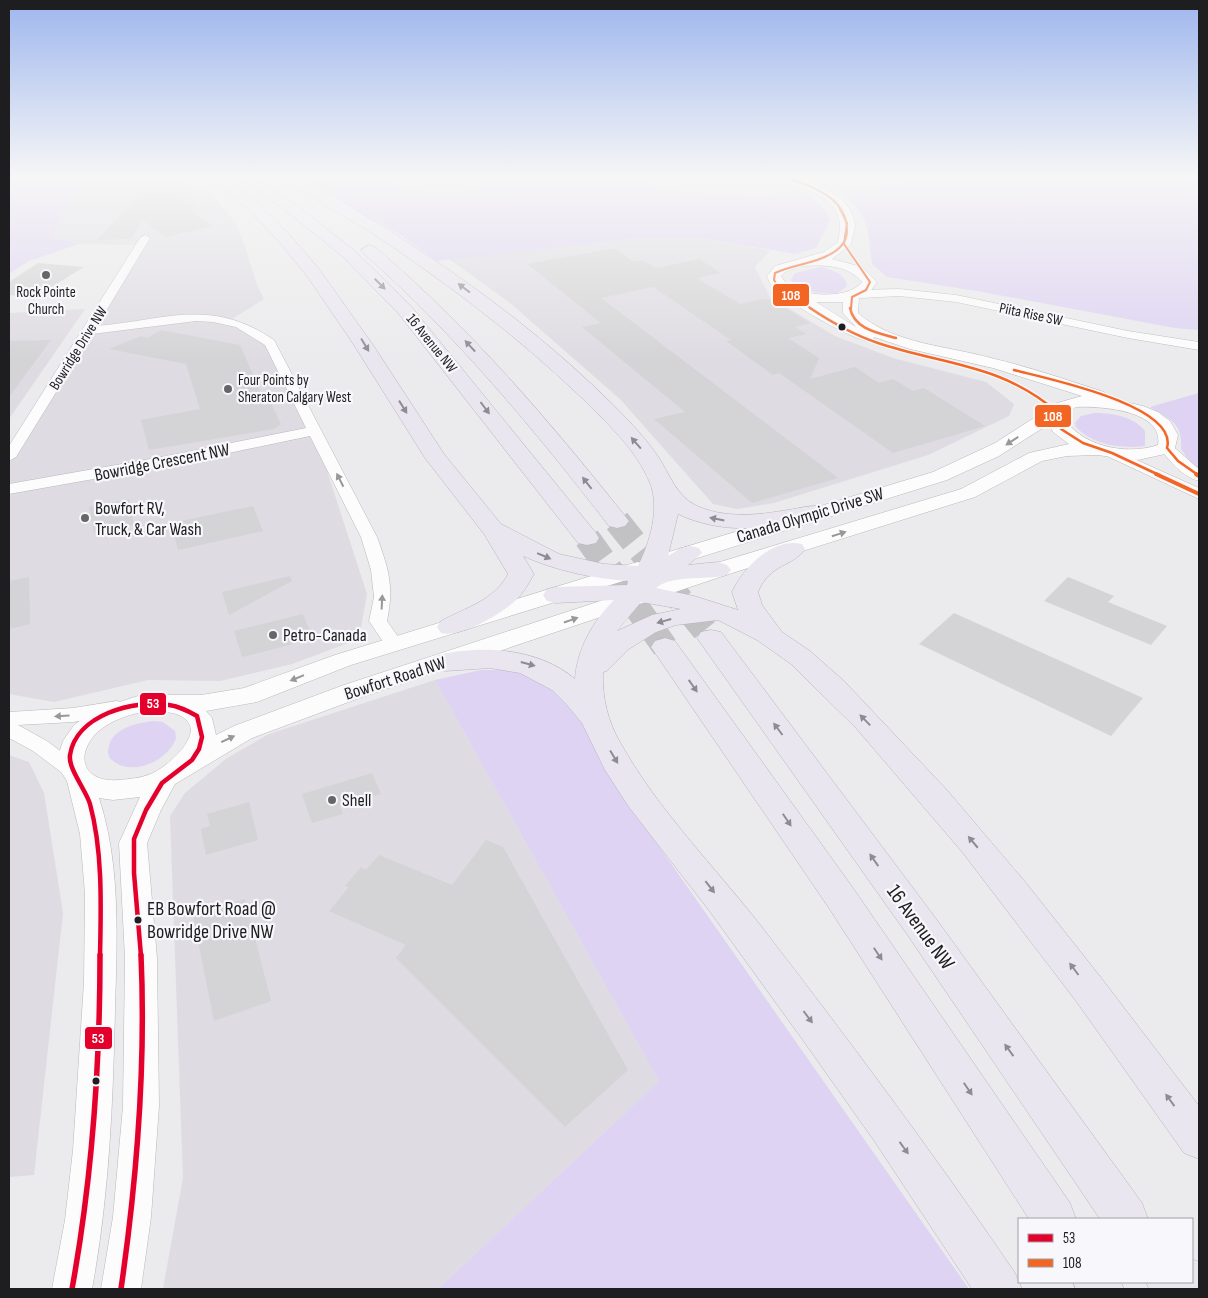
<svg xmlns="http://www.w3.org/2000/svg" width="1208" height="1298" font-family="'Sofia Sans Condensed',sans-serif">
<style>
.built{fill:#dedbe2}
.green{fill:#ded3f2}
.building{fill:#d4d3d5}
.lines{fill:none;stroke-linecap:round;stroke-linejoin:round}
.motorway-tunnel{stroke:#c2c1c3;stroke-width:26;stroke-dasharray:26 12;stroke-linecap:butt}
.minor-casing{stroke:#bab8ba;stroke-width:1}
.tertiary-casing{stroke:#bab8ba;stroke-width:1}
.motorway-casing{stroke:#b8b4be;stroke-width:1}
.minor{fill:#fcfcfc;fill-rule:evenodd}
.tertiary{fill:#fcfcfc;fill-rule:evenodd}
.motorway{fill:#eae6f0;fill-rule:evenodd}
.bus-1-far1-casing{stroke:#f8f7fb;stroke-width:8}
.bus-1-casing{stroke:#f8f7fb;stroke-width:9}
.bus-2-far2-casing{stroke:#f8f7fb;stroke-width:4}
.bus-2-far1-casing{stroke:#f8f7fb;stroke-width:5}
.bus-2-casing{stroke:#f8f7fb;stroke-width:8}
.bus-1-far1{stroke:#e4002b;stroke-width:4.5}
.bus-1{stroke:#e4002b;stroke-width:5.5}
.bus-2-far2{stroke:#f26522;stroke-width:2}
.bus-2-far1{stroke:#f26522;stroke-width:2.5}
.bus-2{stroke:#f26522;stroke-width:4}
.oneway{fill:#8e8c92}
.oneway2{fill:#989899}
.poi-dot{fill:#666567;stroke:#f8f7fb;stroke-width:2}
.bus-dot{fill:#1e1d1f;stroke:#f8f7fb;stroke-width:2}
.labels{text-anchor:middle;stroke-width:4.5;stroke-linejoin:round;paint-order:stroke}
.far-poi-label{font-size:15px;fill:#1e1d1f;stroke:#f8f7fb}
.far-street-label{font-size:15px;fill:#1e1d1f;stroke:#f8f7fb}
.street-label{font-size:18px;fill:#1e1d1f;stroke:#f8f7fb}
.poi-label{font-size:18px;fill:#1e1d1f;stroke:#f8f7fb;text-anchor:start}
.near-bus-label{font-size:20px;fill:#1e1d1f;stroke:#f8f7fb;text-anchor:start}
.near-street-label{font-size:21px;fill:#1e1d1f;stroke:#f8f7fb}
.line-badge{stroke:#f8f7fb;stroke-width:2}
.badge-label{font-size:14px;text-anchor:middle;font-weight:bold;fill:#fff}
</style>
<rect width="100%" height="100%" fill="#ebeaec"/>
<!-- built -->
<path class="built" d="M93 178H175L210 193 236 223 245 246 257 285 264 299 229 321 270 343 314 431 367 594 359 639 292 664 220 681 148 680 54 702 9 694V457L141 245 79 244 50 237 73 194Z
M638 238H702L770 251 755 267 770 297 835 336 893 358 986 382 1014 404 1009 416 928 455 774 503 737 509 713 504 620 399 510 303 449 259Z
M85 309 9 419V313Z
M435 680 659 1081 438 1289H163L183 1178 170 816 185 793 227 758 269 734Z
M9 755 29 762 44 793 63 913 34 1175 9 1177Z"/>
<!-- green -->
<path class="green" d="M9 178H93L73 194 51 237 79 244 29 261 9 274Z
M297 178H367L429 192 466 194 485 178H636L661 187 690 193 763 197 800 190 820 204 831 219 816 248 795 254 702 238H638L437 261 402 236Z
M921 178H1199V330L1175 328 977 291 887 277 872 264C867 227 871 217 839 191L912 182Z
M821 267C831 270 846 273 847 286L837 294C822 293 801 293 791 280L795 273Z
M1199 393V469L1190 462 1181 449C1183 422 1170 420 1150 407Z
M1094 413C1112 413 1133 416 1145 431V446C1122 449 1093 445 1076 427L1075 423 1081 416Z
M481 670H515L569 697 630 805 969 1289H438L659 1081 435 680Z
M153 721 163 722 175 731 176 738C169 760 132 778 112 760 108 757 107 752 109 746 113 728 137 723 153 721Z"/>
<!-- building -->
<path class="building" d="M144 190H181L175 196H187L182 203H196L190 211 213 226 166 237 143 221 131 239 97 240Z
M614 248 634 262 643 260 656 268 699 259 721 273 697 278 740 304 763 299 772 300 810 323 795 327 806 334 788 338 819 358 810 379 855 367 879 383 893 379 913 391 924 388 985 426 893 453 779 373 773 375 726 341 731 340 653 287 601 298 838 478 752 503 654 419 685 412 582 327 601 323 527 264Z
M38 263 84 267 32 299 28 297 9 295V282Z
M161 330 240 345 263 398 268 397 281 424 274 429 149 450 141 420 200 409 186 364 109 349 141 336 147 338Z
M51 340 9 397V341Z
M129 499 134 525 94 533 89 507Z
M253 506 263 531 178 550 171 523Z
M290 576 292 581 229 615 222 592Z
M29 577 30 624 9 629V581Z
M1068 577 1114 596 1108 602 1167 626 1151 645 1044 601Z
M954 613 1143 698 1111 736 919 644Z
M303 614 313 639 242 657 234 631Z
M372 773 381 794 340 806 343 814 312 823 302 794Z
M249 802 258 840 206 855 201 829 210 826 207 814Z
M486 840 503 847 628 1070 565 1127 396 958 406 945 329 911 349 887 345 886 361 867 366 870 379 855 452 885Z
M245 899 271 1001 214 1021 193 916Z"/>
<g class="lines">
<!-- motorway-tunnel -->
<path class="motorway-tunnel" d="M617 521 711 638
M587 538 665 647"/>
<!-- minor casing -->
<g class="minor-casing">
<path id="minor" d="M145 235 150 238 97 326C166 320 211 297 274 340L377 537C389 570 394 586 387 621L404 645 402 649H388L369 621 374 597 371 570 361 537 310 436 167 466 9 494V484L167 456 306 428 265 345 236 327 213 322 196 321 92 334 16 457 9 461V446L140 238Z
M899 289 956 295 1128 331 1199 342V350L1128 338 956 302 899 296 861 298 855 294 861 290Z
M1167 444C1174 445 1191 463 1199 469V481C1183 477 1169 461 1160 448Z
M1112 449 1199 488V499L1107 456 1105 453 1107 450Z
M117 701 124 703 127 708 124 713 73 722 18 725 47 741 79 765 83 770 79 775 72 778 65 775 33 751 9 738V712L73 708Z"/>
</g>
<!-- tertiary casing -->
<g class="tertiary-casing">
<path id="tertiary" d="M781 178C807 177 852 193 855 225 855 231 852 238 851 244L832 259 862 267 877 282 869 293 859 298 858 313C893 344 948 346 991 358 1029 367 1067 380 1104 392L1106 398 1143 406 1158 412 1170 421 1178 435 1174 452 1138 460 1097 455 1067 456 1042 461 975 497 726 575 362 697 252 738 175 784 161 810 147 843 157 958 159 1106 151 1217 141 1289H101L113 1217 123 1106 125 958 119 843 140 797 113 800 99 798C121 865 117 940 115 1009 113 1103 109 1197 92 1289H52L65 1220 73 1150 84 982 85 894 80 834 67 781 58 767 57 759 63 741 74 725 95 710 141 695H201L244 688 335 655 630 564 638 562 646 564 649 569 646 574 351 665 257 702 206 711 212 718 216 735 234 726 344 685 710 565 961 489 1029 453 1069 444 1053 432 1049 424 999 456 947 480 678 564 670 565 662 564 659 559 662 554 933 472 995 443 1057 403 1082 396 993 368 910 349 874 337 873 341C858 345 782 299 772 286 770 284 768 279 767 276L775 266 824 252 838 242C846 208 828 198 798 186 792 184 785 183 781 178ZM801 266C821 265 848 264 862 282 848 301 792 298 781 276L785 272ZM816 302H843V313L856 327ZM1076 407C1100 406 1164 410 1158 445 1125 456 1079 446 1062 415ZM153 710C160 711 169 712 176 714 212 727 173 762 155 772 143 778 131 779 118 780 81 783 74 752 100 730 115 718 134 713 153 710Z"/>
</g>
<!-- motorway casing -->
<g class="motorway-casing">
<path id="motorway" d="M212 178H227L259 204 290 235 319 269 373 345 444 454 501 524 559 554 604 564 638 566C650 542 660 509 650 483 636 449 607 423 582 398 515 334 442 279 364 228 351 220 290 186 285 178 290 178 296 177 300 178 313 180 349 206 362 214 458 272 550 339 628 420 639 432 650 444 659 458 670 475 676 495 695 505 724 519 758 515 788 510 801 508 813 504 825 507L829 512 825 517C777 529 724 536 678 514L668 556 681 548 690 546 699 548 702 553 688 565 718 562 727 565 731 570 727 575C705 581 673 574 656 588L694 596 738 610 732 592C743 568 773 537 802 544L805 549C793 567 770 563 758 592L762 605 782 632 810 651 844 681 946 789 1026 883 1102 979 1199 1106V1159L1184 1153 1076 1001 963 853 856 728 791 664 757 640 718 620 676 625 656 632 629 649 607 671 603 672C602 698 608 722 621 744 659 811 714 866 761 926 849 1040 934 1154 1015 1273L1022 1289H972L875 1142 805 1043 708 909 629 807 605 770 582 723 567 705 552 690 520 673 490 668 445 671 435 668 431 662 435 656C479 644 539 648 575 679 577 649 593 621 614 600L556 603 547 601 543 595 547 589 556 587 627 585 628 581C591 578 557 571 523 556L534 574C529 583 524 592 516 600 502 614 460 638 441 633L437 627 441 621C465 608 495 600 508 574L484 534 425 458 354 345 307 276 279 242 249 210ZM641 602 681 609 652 615 617 631Z
M239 178H255L295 204 355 251 410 305 596 533 599 538 596 543 587 545 578 543 398 313 343 257 285 210Z
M369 245 375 247C469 327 548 419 625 516L629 521 625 526 617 528 609 526C533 428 456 335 363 253L361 250Z
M711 630 721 632 934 916 1142 1203 1148 1219H1100L909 937 697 638 701 632Z
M665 638 675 641 853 888 1070 1203 1076 1219H1029L829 908 651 647 655 641Z
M1192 1259 1199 1262V1289H1149L1146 1282H1192Z
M1073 1282H1121L1124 1289H1076Z"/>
</g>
<!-- minor -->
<use href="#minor" class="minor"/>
<!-- tertiary -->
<use href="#tertiary" class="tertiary"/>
<!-- motorway -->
<use href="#motorway" class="motorway"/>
<!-- bus-1-far1 casing -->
<g class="bus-1-far1-casing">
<path id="bus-1-far1" d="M100 956C101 907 103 852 90 804 86 790 68 769 70 755 76 715 134 699 169 705 179 706 188 711 197 716L202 737 199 749 192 760 162 783 146 810 134 839V873L141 956"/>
</g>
<!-- bus-1 casing -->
<g class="bus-1-casing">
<path id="bus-1" d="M72 1289C92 1179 100 1066 100 955
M121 1289C137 1178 146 1066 141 955"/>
</g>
<!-- bus-2-far2 casing -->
<g class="bus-2-far2-casing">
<path id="bus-2-far2" d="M787 178C812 186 847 198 847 230 847 240 842 247 834 252 816 264 794 264 775 273L774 280 778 286 812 309
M838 205 847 223 844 244 870 282 866 290 852 297 851 309"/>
</g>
<!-- bus-2-far1 casing -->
<g class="bus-2-far1-casing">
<path id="bus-2-far1" d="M810 308C831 322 854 335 878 343 944 365 1001 364 1056 411L1053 415 1061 429 1083 443 1112 453 1159 475
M850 308C854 329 878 333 896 338
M1014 370C1044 378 1179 405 1167 448L1178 461 1198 475"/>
</g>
<!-- bus-2 casing -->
<g class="bus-2-casing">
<path id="bus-2" d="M1156 474 1199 494
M1196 474 1199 476"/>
</g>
<!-- bus-1-far1 -->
<use href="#bus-1-far1" class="bus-1-far1"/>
<!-- bus-1 -->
<use href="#bus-1" class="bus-1"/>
<!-- bus-2-far2 -->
<use href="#bus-2-far2" class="bus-2-far2"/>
<!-- bus-2-far1 -->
<use href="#bus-2-far1" class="bus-2-far1"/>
<!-- bus-2 -->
<use href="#bus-2" class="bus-2"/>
</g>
<!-- one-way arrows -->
<defs><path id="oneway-solid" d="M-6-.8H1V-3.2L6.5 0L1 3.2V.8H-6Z" transform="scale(1.25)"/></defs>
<g class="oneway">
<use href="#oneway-solid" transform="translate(380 284) rotate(45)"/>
<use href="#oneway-solid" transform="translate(464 288) rotate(-143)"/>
<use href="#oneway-solid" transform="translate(365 345) rotate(59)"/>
<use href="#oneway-solid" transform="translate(470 346) rotate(-133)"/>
<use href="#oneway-solid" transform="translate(403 407) rotate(58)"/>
<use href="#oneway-solid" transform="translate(485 408) rotate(53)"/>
<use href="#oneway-solid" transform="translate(636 443) rotate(-131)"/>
<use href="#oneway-solid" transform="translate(587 483) rotate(-128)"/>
<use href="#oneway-solid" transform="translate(717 519) rotate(-169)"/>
<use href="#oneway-solid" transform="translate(544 556) rotate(23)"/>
<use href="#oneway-solid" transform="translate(664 621) rotate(164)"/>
<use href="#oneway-solid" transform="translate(528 664) rotate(15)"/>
<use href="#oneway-solid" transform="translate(693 686) rotate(55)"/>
<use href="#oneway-solid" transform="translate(865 720) rotate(-134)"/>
<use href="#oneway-solid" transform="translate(778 729) rotate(-127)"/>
<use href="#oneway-solid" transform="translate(614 757) rotate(59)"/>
<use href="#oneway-solid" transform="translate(787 820) rotate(56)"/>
<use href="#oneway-solid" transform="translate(973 842) rotate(-130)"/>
<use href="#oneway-solid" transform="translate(874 860) rotate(-125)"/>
<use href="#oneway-solid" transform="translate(710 887) rotate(52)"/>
<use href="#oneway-solid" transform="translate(878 954) rotate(56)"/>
<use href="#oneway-solid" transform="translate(1074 969) rotate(-127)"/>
<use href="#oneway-solid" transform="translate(808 1017) rotate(53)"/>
<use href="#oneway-solid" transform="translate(1009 1050) rotate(-126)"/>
<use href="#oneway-solid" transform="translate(968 1089) rotate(56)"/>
<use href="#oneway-solid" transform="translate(1170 1100) rotate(-126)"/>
<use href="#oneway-solid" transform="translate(904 1148) rotate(54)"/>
</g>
<g class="oneway2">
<use href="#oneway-solid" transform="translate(1012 441) rotate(147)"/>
<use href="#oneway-solid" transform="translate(340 480) rotate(-117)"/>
<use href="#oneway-solid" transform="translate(839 534) rotate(-17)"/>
<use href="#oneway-solid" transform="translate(382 602) rotate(-87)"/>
<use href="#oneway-solid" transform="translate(571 620) rotate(-19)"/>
<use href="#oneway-solid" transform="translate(297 678) rotate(158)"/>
<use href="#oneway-solid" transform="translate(62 716) rotate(176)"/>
<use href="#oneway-solid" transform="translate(228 739) rotate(-25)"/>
</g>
<!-- sky -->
<linearGradient id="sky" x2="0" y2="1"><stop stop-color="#9fb7ee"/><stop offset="0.49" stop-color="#f6f6f6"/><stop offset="1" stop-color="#f6f6f6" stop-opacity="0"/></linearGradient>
<rect width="1208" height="360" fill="url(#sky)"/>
<!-- markers -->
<g class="poi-dot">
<circle cx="46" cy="275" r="5"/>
<circle cx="228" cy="389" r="5"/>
<circle cx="85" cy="518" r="5"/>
<circle cx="273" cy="635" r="5"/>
<circle cx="332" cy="800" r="5"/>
</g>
<g class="bus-dot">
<circle cx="842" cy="327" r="4.5"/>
<circle cx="138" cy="920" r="4.5"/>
<circle cx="96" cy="1081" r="4.5"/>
</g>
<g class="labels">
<!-- far-poi labels -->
<g class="far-poi-label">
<text x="46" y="297">Rock Pointe<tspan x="46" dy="17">Church</tspan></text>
<text x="238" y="385" text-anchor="start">Four Points by<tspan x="238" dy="17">Sheraton Calgary West</tspan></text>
</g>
<!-- far-street labels -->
<g class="far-street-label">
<text transform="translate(1031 314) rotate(12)" y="5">Piita Rise SW</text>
<text transform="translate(432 343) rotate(51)" y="5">16 Avenue NW</text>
<text transform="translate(78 348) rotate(-58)" y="5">Bowridge Drive NW</text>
</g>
<!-- street labels -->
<g class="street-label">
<text transform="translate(162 462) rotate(-11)" y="6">Bowridge Crescent NW</text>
<text transform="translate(810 515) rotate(-17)" y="6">Canada Olympic Drive SW</text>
<text transform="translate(395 678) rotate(-18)" y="6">Bowfort Road NW</text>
</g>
<!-- poi labels -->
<g class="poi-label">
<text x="95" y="514">Bowfort RV,<tspan x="95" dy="21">Truck, &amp; Car Wash</tspan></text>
<text x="283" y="641">Petro-Canada</text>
<text x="342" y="806">Shell</text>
</g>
<!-- near-bus labels -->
<g class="near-bus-label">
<text x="147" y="915">EB Bowfort Road @<tspan x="147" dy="23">Bowridge Drive NW</tspan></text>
</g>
<!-- near-street labels -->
<g class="near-street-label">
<text transform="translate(921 927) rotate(54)" y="7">16 Avenue NW</text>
</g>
</g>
<g class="line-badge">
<rect x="772" y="283" width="38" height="24" rx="5" fill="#f26522"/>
<rect x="1034" y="404" width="38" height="24" rx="5" fill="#f26522"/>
<rect x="139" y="692" width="28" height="24" rx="5" fill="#e4002b"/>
<rect x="84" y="1026" width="29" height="24" rx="5" fill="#e4002b"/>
</g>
<g class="badge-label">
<text x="791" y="300">108</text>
<text x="1053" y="421">108</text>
<text x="153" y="708">53</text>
<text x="98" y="1043">53</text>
</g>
<!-- border -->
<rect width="1208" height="1298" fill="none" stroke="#1e1d1f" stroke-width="20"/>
<!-- legend -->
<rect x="1018" y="1218" width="175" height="65" fill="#f8f7fb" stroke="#a1a0a3"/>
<rect x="1028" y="1234" width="25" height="8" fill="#e4002b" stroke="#a1a0a3"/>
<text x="1063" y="1243" font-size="15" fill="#1e1d1f">53</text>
<rect x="1028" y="1259" width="25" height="8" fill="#f26522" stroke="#a1a0a3"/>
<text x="1063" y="1268" font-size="15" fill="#1e1d1f">108</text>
</svg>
